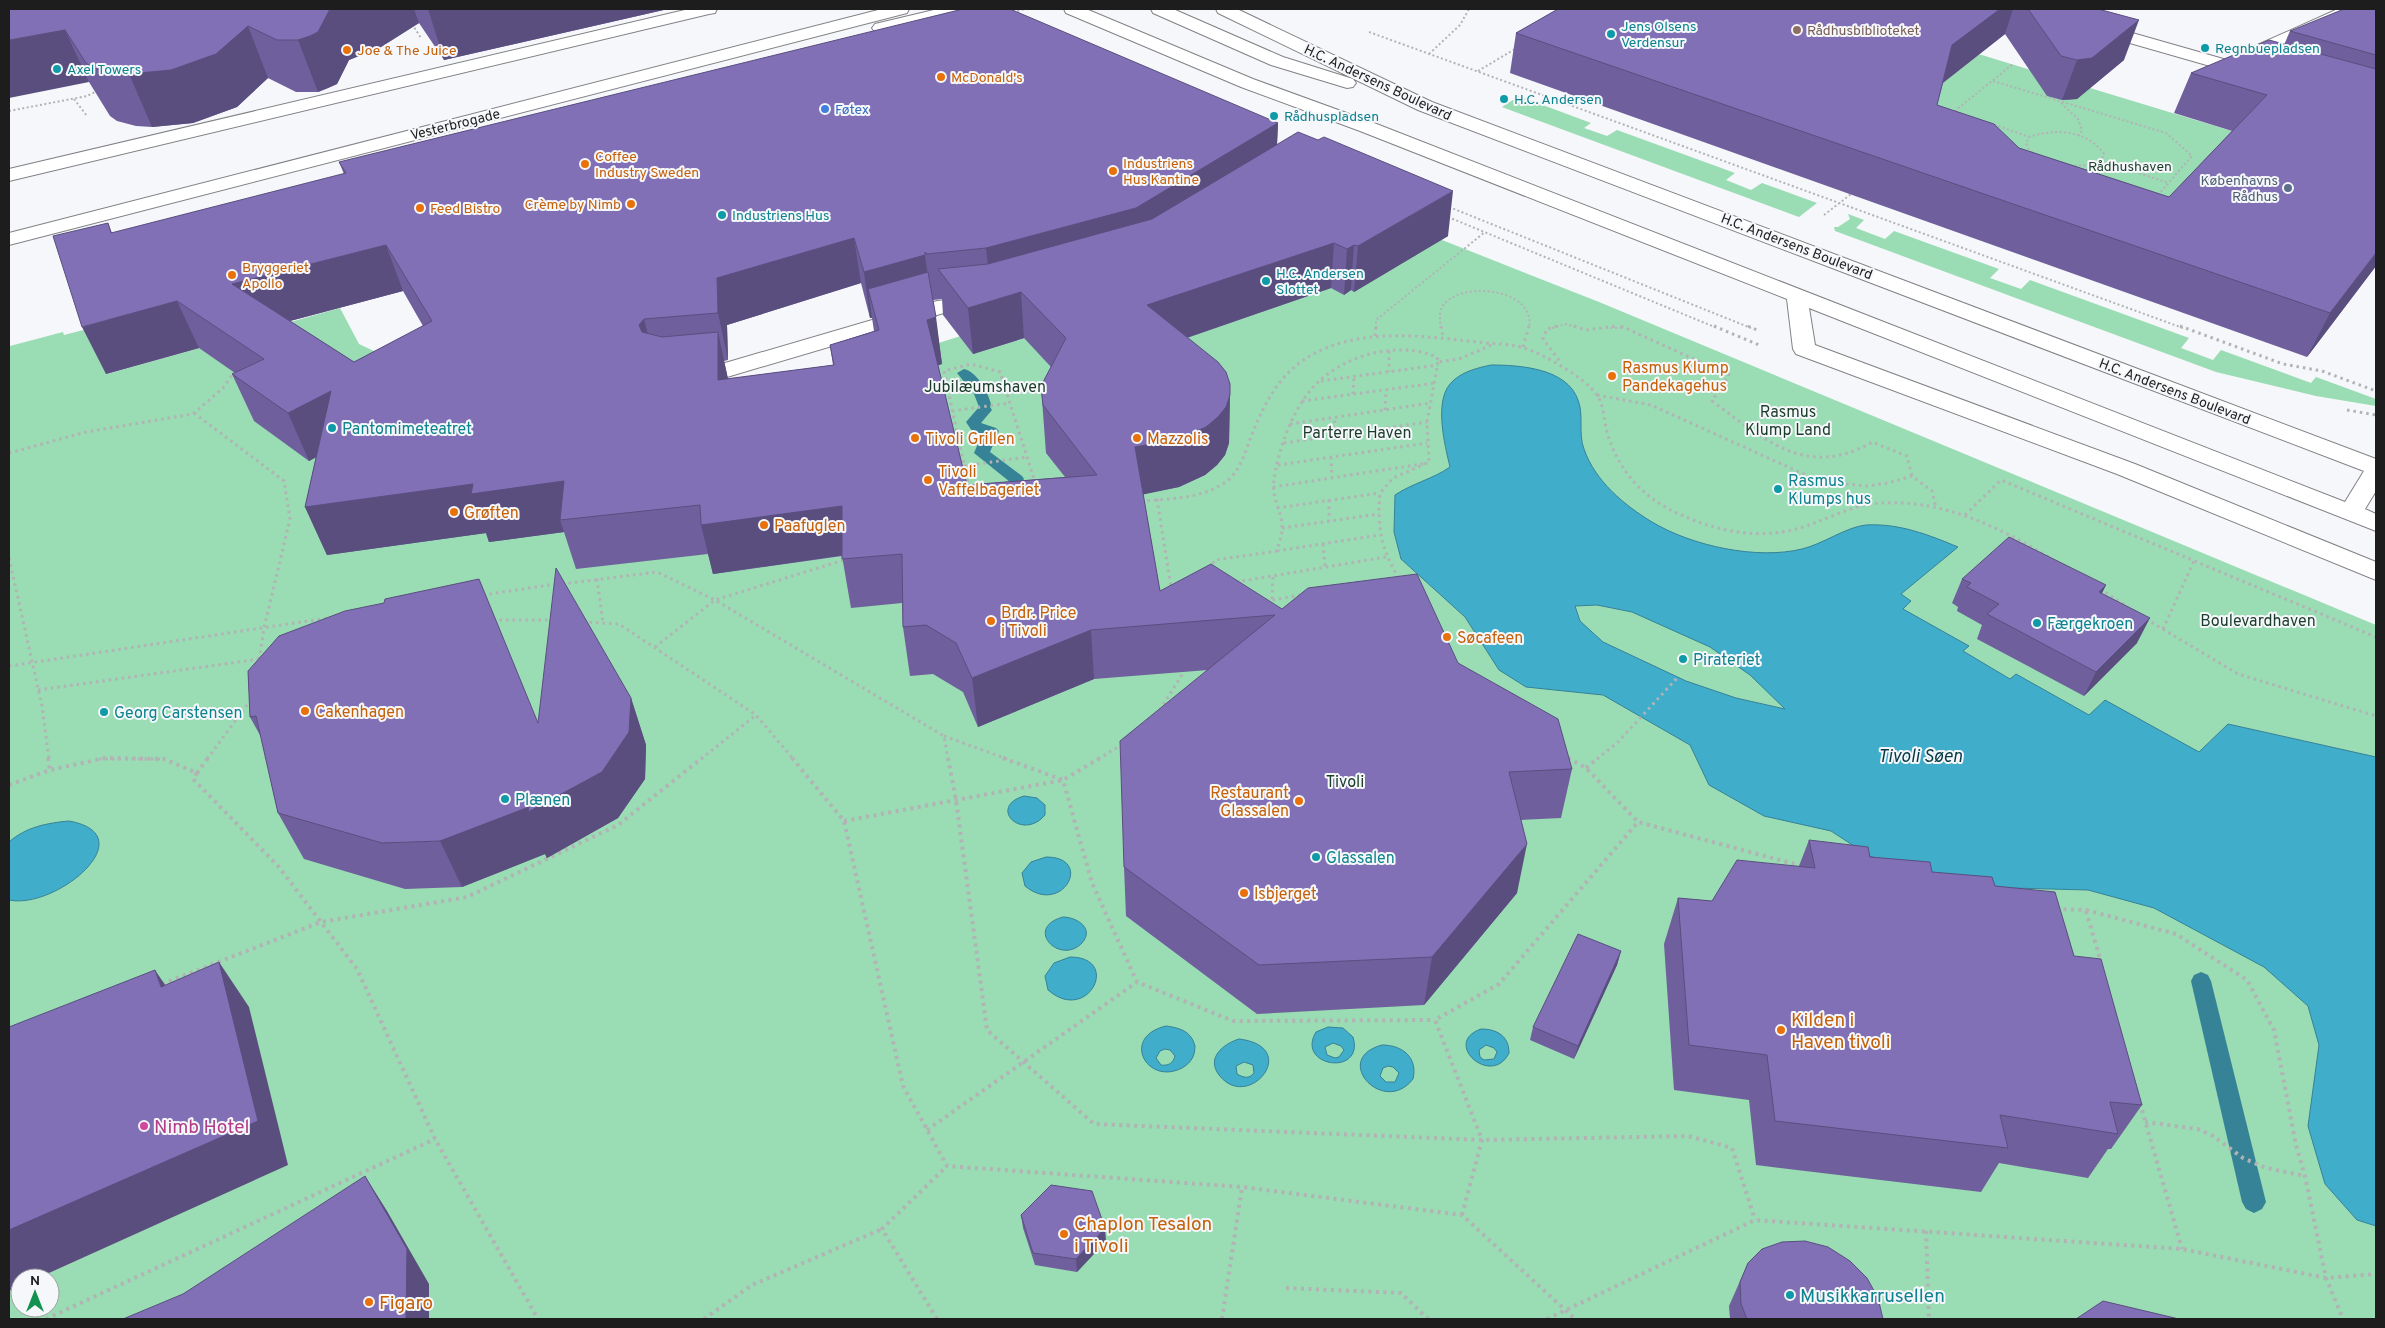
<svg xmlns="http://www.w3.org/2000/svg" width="2385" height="1328" font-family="Overpass,sans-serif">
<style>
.green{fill:#9adcb3}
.water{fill:#40adcb;stroke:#368297;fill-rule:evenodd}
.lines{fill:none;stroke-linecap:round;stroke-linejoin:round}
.stream{fill:#368297;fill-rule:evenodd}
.minor-casing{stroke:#818285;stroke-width:2}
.path-far2{stroke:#b1b3b5;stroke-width:2;stroke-dasharray:2 2.5;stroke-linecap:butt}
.path-far1{stroke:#b1b3b5;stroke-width:3;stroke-dasharray:2.5 4;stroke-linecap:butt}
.path{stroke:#b1b3b5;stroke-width:4;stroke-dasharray:3 4.5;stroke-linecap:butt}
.minor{fill:#fff;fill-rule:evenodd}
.wall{fill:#6f609d;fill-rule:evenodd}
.shaded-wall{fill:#5a4e7f}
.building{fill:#8170b6;stroke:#5a4e7f;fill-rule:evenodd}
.education-dot{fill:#8d6e63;stroke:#f5f7fa;stroke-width:2}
.culture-dot{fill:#0f9aa8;stroke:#f5f7fa;stroke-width:2}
.food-dot{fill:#e8710a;stroke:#f5f7fa;stroke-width:2}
.shop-dot{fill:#3f7fe0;stroke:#f5f7fa;stroke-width:2}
.service-dot{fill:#5c6f8a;stroke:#f5f7fa;stroke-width:2}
.hotel-dot{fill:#d1479c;stroke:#f5f7fa;stroke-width:2}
.labels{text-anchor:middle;stroke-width:4;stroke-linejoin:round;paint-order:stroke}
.far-culture-label{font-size:14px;fill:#0d838f;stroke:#f5f7fa;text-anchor:start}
.far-education-label{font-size:14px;fill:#785e54;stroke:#f5f7fa;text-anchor:start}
.far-food-label{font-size:14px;fill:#c56008;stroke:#f5f7fa;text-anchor:start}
.far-street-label{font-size:14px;fill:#1d1d1e;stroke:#f5f7fa}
.far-shop-label{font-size:14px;fill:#366cbe;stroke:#f5f7fa;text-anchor:start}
.far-park-label{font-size:14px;fill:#1a3d29;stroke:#f5f7fa}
.far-service-label{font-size:14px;fill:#4e5e75;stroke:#f5f7fa;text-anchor:end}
.food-label{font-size:16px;fill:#c56008;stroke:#f5f7fa;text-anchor:start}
.park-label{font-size:16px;fill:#1a3d29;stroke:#f5f7fa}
.culture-label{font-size:16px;fill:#0d838f;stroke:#f5f7fa;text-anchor:start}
.water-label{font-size:18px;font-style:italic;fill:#053945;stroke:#f5f7fa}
.near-food-label{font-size:19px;fill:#c56008;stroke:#f5f7fa;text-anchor:start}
.near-hotel-label{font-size:19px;fill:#b23c85;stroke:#f5f7fa;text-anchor:start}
.near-culture-label{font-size:19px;fill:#0d838f;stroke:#f5f7fa;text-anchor:start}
</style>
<rect width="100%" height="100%" fill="#f5f7fa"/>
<!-- green -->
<path class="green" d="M1972 52 2054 77 2077 99 2090 88 2248 136 2151 240 1919 102 1965 65Z
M1519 96 1591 123 1584 128 1607 136 1617 130 1735 173 1726 180 1751 190 1762 183 1817 203 1799 217 1502 107Z
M1848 214 1864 220 1856 228 1885 239 1894 231 1999 269 1990 278 2021 289 2030 280 2189 338 2181 348 2213 360 2221 350 2311 383 2316 377 2376 399V406L2316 396 2216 372 1835 231 1834 227H1838L1850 219Z
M1448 236 1442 240 1599 302 2376 625V1319H9V1291L20 1286V1308H50V1278H38L288 1164 9 1087 10 346 63 332 64 335 91 328 107 374 340 308 359 344 495 408 882 361 1008 321Z"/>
<!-- water -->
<path class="water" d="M1491 365C1519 365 1567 368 1578 400 1584 415 1578 434 1584 449 1595 481 1624 505 1652 522 1692 546 1757 560 1802 549 1823 544 1846 527 1866 525 1899 523 1929 535 1958 547L1901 594 1911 601 1903 609 1969 646 1963 651 2010 679 2016 674 2089 715 2105 700 2199 752 2228 724 2376 757V1226L2357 1220 2325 1184 2308 1126 2319 1045 2308 1006 2264 967 2154 908 2088 890 1972 887 1877 861 1831 831 1764 816 1709 785 1690 745 1603 695 1526 687 1499 670 1465 617 1401 559 1394 532 1395 495C1413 483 1433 479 1450 467 1445 446 1434 403 1450 384 1460 372 1477 368 1491 365ZM1597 605 1632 612 1710 647 1750 675 1785 709 1736 698 1686 681 1603 642 1580 621 1575 606Z
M1024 796 1037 798 1045 805V815C1022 842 987 807 1024 796Z
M69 821C146 835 56 910 9 900V842C26 827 47 823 69 821Z
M1046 857C1095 857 1062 917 1025 886L1022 873 1031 862Z
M1063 917C1076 917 1095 928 1082 943 1060 966 1023 928 1063 917Z
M1070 957C1122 957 1088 1025 1048 990L1045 976 1054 963Z
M1166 1026C1180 1028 1191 1031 1195 1046 1195 1056 1191 1063 1182 1068 1147 1086 1120 1037 1166 1026ZM1165 1049 1170 1050 1175 1056C1173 1063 1169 1066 1161 1065L1156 1058 1160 1051Z
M1328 1027 1343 1028 1353 1037C1365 1077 1295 1067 1316 1032ZM1333 1043 1341 1046 1344 1050 1339 1057 1335 1058 1327 1055 1325 1047Z
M1481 1029C1497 1029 1509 1036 1509 1053 1492 1088 1441 1043 1481 1029ZM1486 1045 1494 1048 1497 1052 1494 1059 1484 1060 1480 1057 1479 1050Z
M1239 1039C1303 1047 1248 1113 1219 1075 1206 1058 1223 1044 1239 1039ZM1244 1062 1253 1065 1254 1073C1249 1079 1244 1078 1237 1074L1236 1066Z
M1382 1045C1403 1045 1418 1058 1413 1079 1384 1117 1330 1059 1382 1045ZM1388 1066 1393 1067 1399 1073 1395 1082H1386L1380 1076 1383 1068Z"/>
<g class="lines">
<!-- stream -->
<path class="stream" d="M964 369C977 372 988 392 991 404L990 407 992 410 981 423 996 428 999 431 990 452 1022 476 1024 479 1022 482H1010L974 453 982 434 972 431 966 422 979 407 974 394 957 373Z
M2201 972 2208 975 2211 981 2266 1202 2262 1209 2254 1213 2246 1209 2242 1202 2191 981 2194 975Z"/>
<!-- minor casing -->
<g class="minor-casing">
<path id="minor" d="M689 9H717L715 13 709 14 9 181V169Z
M882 9H909L907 13 9 245V233Z
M938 9H966L964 13 881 33 875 32 872 28 875 24Z
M1064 9H1086L1253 79 1374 123 2345 502 2364 471 1418 110 1218 13 1216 9H1237L1432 102 2376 459V491L2365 509 2376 514V531L1809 308 1815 345 2135 464 2376 562V580L2117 474 1796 354 1793 349 1787 299 1360 131 1241 87 1066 13Z
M1151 9H1173L1283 57 1353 79 1356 83 1353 87 1347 88 1271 65 1153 13Z
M2023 9H2048L2234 62 2232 59 2235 55 2338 9H2359L2357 13 2241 64 2258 69 2261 73 2258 77 2252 78 2025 13Z
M980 297 988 298 991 303 988 308 947 312 727 377 690 380 682 378 679 373 682 368 725 363 937 301Z"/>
</g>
<!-- path-far2 -->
<path class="path-far2" d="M1013 12 1025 9
M412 24 421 38
M1369 32 2183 328
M1429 54 1460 25 1469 9
M1478 71 1515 49
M1993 81 2166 133 2192 156 2157 196
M74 99 87 116
M2061 103 2078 119 2082 130 2079 136
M9 111 87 96 99 90
M1955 111 1977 119
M1951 114 2013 64
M1990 123 2029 137
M2036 155 2029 150 2026 143 2029 137C2056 128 2087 130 2104 154L2101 161
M2070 166 2093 165 2101 161 2169 183
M1449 207 1751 328
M1824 215 1851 194
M1448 217 1717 328
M1376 328V320L1485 232
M1441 328C1440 322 1439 314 1441 309 1455 279 1537 287 1529 328
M1552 328 1566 324 1578 328
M1606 328H1624"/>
<!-- path-far1 -->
<path class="path-far1" d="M1441 326 1443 337
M1557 326 1547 329 1543 339 1561 363
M1574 326 1586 330 1616 326
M1621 326 1729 375 1712 401C1764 439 1807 480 1872 442L1907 456 1912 476
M1714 326 1759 345
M1748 326 1757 330
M2180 326 2283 364 2322 371 2376 391
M1375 336 1376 326
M1523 347 1529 326
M1389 351V372
M1321 381 1438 365
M1353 394 1354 376
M1597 395 1651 405 1819 481 1866 486 1888 483 1912 476 1932 491 1936 508
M1302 401 1436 383
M1385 410 1386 390
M2347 410 2376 415
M952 411 1010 403
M194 413 284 481 290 519 264 628 259 661
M1290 424 1431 403
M1334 436 1335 417
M1284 443 1427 422
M9 453 86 432 193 414 223 388 236 369
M1331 457 1332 477
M1278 465 1427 443
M964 466 1027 457
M1273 487 1428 463
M969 488 944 371 971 364 1000 372 1035 482
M1157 499 1171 587
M1329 500V521
M1141 501C1167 499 1198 499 1221 485 1237 476 1242 461 1248 445 1267 394 1287 357 1344 342 1391 330 1439 338 1486 343 1499 344 1511 344 1524 348 1544 354 1585 378 1597 395 1604 405 1604 421 1607 432 1618 471 1644 499 1681 515 1722 533 1766 541 1809 525 1829 518 1850 507 1871 504 1936 496 1998 526 2052 559
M1277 508 1380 493
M1965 515 2001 480 2376 637
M1282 528 1379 514
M1323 544 1325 567
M1277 551 1379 535
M9 558 42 706 49 759
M1209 569 1215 560 1277 551C1279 542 1283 534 1282 525 1281 509 1271 497 1274 480 1277 454 1292 412 1309 392 1337 357 1395 339 1437 357L1438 362 1459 359 1494 344
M1399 578C1381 550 1377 526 1380 493L1393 478 1429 462 1427 422 1438 362
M597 579 603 623
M1236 582 1386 557
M562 584 657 572 715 600 944 736 948 759
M2100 589 2128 607
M483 595 556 584
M1272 599 1273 576
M1266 601 1302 595
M2146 619 2238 674 2376 716
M493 620H552
M583 622 619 624 756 715 793 759
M2163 629 2194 561
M655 647 715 600 847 559
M9 666 328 618
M38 690 260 659
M1160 710 1185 670
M944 736 1007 759
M1566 757 1570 759
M99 759H165
M207 759 250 701
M701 759 756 715
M1098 759 1123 744
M1597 759 1618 742 1678 677"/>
<!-- path -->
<path class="path" d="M48 758 50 770
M792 758 844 821 903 1086 947 1166 1242 1187 1462 1215 1575 1319
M948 758 956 800 987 1030 1094 1124 1482 1140 1688 1136 1732 1148 1755 1220
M1003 758 1063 780 1092 883 1137 982 1233 1021 1435 1020
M1568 758 1586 768 1638 822
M1586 768 1598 758
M197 773 208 758
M9 785 50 770 105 758 164 759 197 773 193 779 278 866 357 969 435 1139 538 1319
M844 821 1063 780 1100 758
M2056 909 2086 910 2176 934 2247 980 2274 1030 2296 1145 2305 1176 2326 1278 2343 1319
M2086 911 2101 962
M162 984 321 922 467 897 618 825 702 758
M2140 1103 2182 1249
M2145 1122 2198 1129 2213 1136 2243 1158 2266 1168 2305 1176
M927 1130 1137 982
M1462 1215 1482 1140 1435 1020 1499 984 1638 822 1802 866
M1926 1231 1929 1319
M1286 1288 1401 1293 1428 1319
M46 1319 435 1139
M704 1319 752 1285 882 1229
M937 1319 882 1229 947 1166
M1222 1319 1242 1187
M1547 1319 1755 1220 2182 1249 2326 1278 2376 1274"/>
<!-- minor -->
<use href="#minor" class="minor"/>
</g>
<!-- wall -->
<path class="wall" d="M9 9H668L444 60 419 23 381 47 349 60 337 84 328 88 318 92H296L268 78 237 107 193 123 152 127 136 126 117 121 110 116 89 82Z
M1558 9H2098L2124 60 2077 99 2062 100 2047 96 2005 34 1943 83 1937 105 2019 148 2169 197 2232 131 2174 113 2191 73 2284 45 2290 31 2376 9V266L2307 357 1510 73 1516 33Z
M1278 123 1277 144 1448 236 1354 292 1351 290 1344 295 1331 288 1187 338 1230 384 1229 443 1225 455 1217 465 1205 475 1179 487 1143 494 1160 591 1282 609 1458 663 1572 769 1561 818 1521 820 1517 893 1424 1005 1257 1014 1126 916 1124 867 1208 670 1094 679 978 727 963 692 933 674 910 676 903 627 902 603 851 608 842 556 713 574 708 554 576 569 564 532 489 542 486 533 327 555 305 507 316 457 309 461 254 421 232 374 235 373 199 348 106 374 108 223 112 233 344 174 339 162ZM861 283 870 318H872L874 331 830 345 833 365 728 379 724 361 728 360 727 325ZM403 291 423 326 354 362 290 321ZM942 299 943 315 973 354 1024 338 1051 367 1041 386 1046 453 1065 477 967 485 938 365 942 364 933 300Z
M1962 579 2106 585 2102 593 2137 643 2084 696 1977 639 1982 625 1957 611 1958 607 1952 603Z
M248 671 538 723 631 698 646 745 645 779 618 818 547 858 545 854 462 887 405 889 304 859 278 813 261 737 250 717Z
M1809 840 1932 872 1995 886 2074 956 2142 1105 2111 1149H2108L2088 1178 1999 1163 1981 1192 1756 1165 1749 1100 1674 1090 1664 944 1678 898 1712 901 1799 866Z
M1621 951 1617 965 1574 1059 1530 1040 1533 1027Z
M1021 1215 1106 1241 1077 1272 1035 1265 1023 1228Z
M1748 1263 1883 1319H1730L1729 1306Z"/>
<!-- shaded-wall -->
<path class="shaded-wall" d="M330 9H414L419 23 381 47 349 60 337 84 328 88 318 92 298 40Z
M428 9H668L444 60Z
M2000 9H2013L2005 34 1940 85 1952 45Z
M2139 20 2124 60 2077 99 2062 100 2077 60Z
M248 26 268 78 237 107 193 123 152 127 129 74Z
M65 30 89 82 9 98V40Z
M1278 123 1276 167 991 294 986 248Z
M1453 191 1448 236 1354 292 1358 246Z
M854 238 861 283 727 325 728 360 718 313 717 278Z
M1334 243 1331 288 1148 351 1147 305Z
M386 245 403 291 252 331 232 284Z
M1354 245 1351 290 1344 295 1347 249Z
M2376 253V266L2307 357 2330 313Z
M925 255 931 301 868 289 872 318H870L864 272Z
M1021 292 1024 338 973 354 968 308Z
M177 301 199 348 106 374 82 327Z
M936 317 942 364 933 367 927 320Z
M644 319 656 366 639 325Z
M718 332 728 379 729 428 718 380Z
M331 391 351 439 309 461 288 413Z
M1230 395 1229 443 1225 455 1217 465 1205 475 1179 487 1136 496 1135 447Z
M564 481 560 520 564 532 489 542 486 533 327 555 305 507 473 484Z
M842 506 851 554 713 574 701 525Z
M2106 585 2094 609 2099 592Z
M2150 618 2137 643 2084 696 2096 672Z
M1091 630 1094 679 978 727 972 678Z
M631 698 646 745 645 779 618 818 547 858 545 854 462 887 440 841Z
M1527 844 1517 893 1424 1005 1432 957Z
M1621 951 1617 965 1574 1059 1578 1046Z
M219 962 249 1007 288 1165 38 1278H20V1286L9 1291V1230Z
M155 970 186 1016 161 987Z
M365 1176 387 1211 429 1284V1319H406Z
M1105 1228 1106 1241 1077 1272 1076 1259Z"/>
<!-- building -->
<path class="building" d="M9 9H330L318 32 310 36 298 40H277L248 26 216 54 171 70 129 74 113 73 93 68 86 63 65 30 9 40Z
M963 9H1010L1278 123 1136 208 986 248 927 254 925 252V255L864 272 854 238 717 278 718 313 644 319 639 325 642 332 662 337 718 332V380L834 365 830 345 879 330 868 289 928 272 936 317 927 320 967 485 1097 475 1043 405 1041 386 1066 338 1021 292 968 308 938 269 988 264 1152 219 1298 132 1318 140 1324 137 1453 191 1358 246 1354 245 1347 249 1334 243 1147 305 1218 362 1226 372 1230 384V395L1226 407 1218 417 1206 427 1179 439 1135 447 1160 591 1211 564 1282 609 1308 588 1417 574 1458 663 1558 719 1572 769 1509 772 1527 844 1432 957 1259 965 1124 867 1120 741 1275 615 1091 630 972 678 956 643 926 625 903 627 902 554 842 559V506L701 525 700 505 560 520 564 481 471 494 473 484 305 507 331 391 288 413 232 374 264 359 177 301 82 327 53 236 108 223 111 233 346 173 339 162ZM386 245 432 321 354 362 232 284Z
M1558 9H2000L1952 45 1937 105 1994 124 2019 148 2169 197 2267 95 2191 73 2269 40 2376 69V253L2330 313 1516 33Z
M2028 9H2098L2139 20 2092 58 2077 60 2061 56Z
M2344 9H2376V55L2290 31Z
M2009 537 2106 585 2099 592 2150 618 2096 672 1987 614 1999 604 1967 587 1971 583 1962 579Z
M556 568 631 698 629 732 602 772 528 812 529 807 440 841 382 843 278 813 256 716 250 717 248 671 279 636 345 611 384 603 385 599 479 579 538 723Z
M1809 840 1868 847 1870 857 1930 862 1932 872 1992 877 1995 886 2055 892 2074 956 2101 959 2142 1105 2110 1102 2118 1134 2000 1115 2008 1148 1775 1121 1767 1055 1689 1045 1678 898 1712 901 1737 860 1815 868Z
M1578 934 1621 951 1578 1046 1533 1027Z
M219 962 258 1121 9 1230V1027L155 970 161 987Z
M365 1176 407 1249 406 1319H123L183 1294Z
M1051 1185 1092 1191 1105 1228 1076 1259 1033 1253 1021 1215Z
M1805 1241 1828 1247 1850 1261 1867 1278 1878 1298 1883 1319H1747L1741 1304 1740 1282 1748 1263 1762 1249 1782 1242Z
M2103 1301 2179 1319H2076Z"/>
<!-- markers -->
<circle class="education-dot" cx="1797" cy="30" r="5"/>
<g class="culture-dot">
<circle cx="1611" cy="34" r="5"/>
<circle cx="2205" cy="48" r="5"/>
<circle cx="57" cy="69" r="5"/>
<circle cx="1504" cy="99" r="5"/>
<circle cx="1274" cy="116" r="5"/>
<circle cx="722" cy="215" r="5"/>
<circle cx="1266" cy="281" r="5"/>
<circle cx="332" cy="428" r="5"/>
<circle cx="1778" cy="489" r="5"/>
<circle cx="2037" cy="623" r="5"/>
<circle cx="1683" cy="659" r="5"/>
<circle cx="104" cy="712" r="5"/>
<circle cx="505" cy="799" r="5"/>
<circle cx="1316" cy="857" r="5"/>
<circle cx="1790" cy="1295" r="5"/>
</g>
<g class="food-dot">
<circle cx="347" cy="50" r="5"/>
<circle cx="941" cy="77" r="5"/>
<circle cx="585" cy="164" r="5"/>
<circle cx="1113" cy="171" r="5"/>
<circle cx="631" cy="204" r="5"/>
<circle cx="420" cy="208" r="5"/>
<circle cx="232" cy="275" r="5"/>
<circle cx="1612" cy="376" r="5"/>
<circle cx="915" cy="438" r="5"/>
<circle cx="1137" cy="438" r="5"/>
<circle cx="928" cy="480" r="5"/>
<circle cx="454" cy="512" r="5"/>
<circle cx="764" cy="525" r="5"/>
<circle cx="991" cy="621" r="5"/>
<circle cx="1447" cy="637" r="5"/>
<circle cx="305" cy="711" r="5"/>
<circle cx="1299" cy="801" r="5"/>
<circle cx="1244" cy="893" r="5"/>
<circle cx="1781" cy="1030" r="5"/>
<circle cx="1064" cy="1234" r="5"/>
<circle cx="369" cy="1302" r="5"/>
</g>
<circle class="shop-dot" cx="825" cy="109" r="5"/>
<circle class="service-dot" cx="2288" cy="188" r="5"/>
<circle class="hotel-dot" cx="144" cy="1126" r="5"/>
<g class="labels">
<!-- far-culture labels -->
<g class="far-culture-label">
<text x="1621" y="31">Jens Olsens<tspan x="1621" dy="16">Verdensur</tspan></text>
<text x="2215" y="53">Regnbuepladsen</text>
<text x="67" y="74">Axel Towers</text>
<text x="1514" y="104">H.C. Andersen</text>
<text x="1284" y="121">Rådhuspladsen</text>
<text x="732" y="220">Industriens Hus</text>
<text x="1276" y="278">H.C. Andersen<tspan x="1276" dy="16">Slottet</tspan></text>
</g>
<!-- far-education labels -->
<g class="far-education-label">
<text x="1807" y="35">Rådhusbiblioteket</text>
</g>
<!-- far-food labels -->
<g class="far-food-label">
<text x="357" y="55">Joe &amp; The Juice</text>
<text x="951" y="82">McDonald's</text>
<text x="595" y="161">Coffee<tspan x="595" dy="16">Industry Sweden</tspan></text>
<text x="1123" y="168">Industriens<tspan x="1123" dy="16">Hus Kantine</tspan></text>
<text x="621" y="209" text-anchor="end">Crème by Nimb</text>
<text x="430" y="213">Feed Bistro</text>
<text x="242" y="272">Bryggeriet<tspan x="242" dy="16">Apollo</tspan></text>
</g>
<!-- far-street labels -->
<g class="far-street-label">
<text transform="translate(1378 82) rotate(25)" y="5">H.C. Andersens Boulevard</text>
<text transform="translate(455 124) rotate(-14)" y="5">Vesterbrogade</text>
<text transform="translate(1797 246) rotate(21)" y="5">H.C. Andersens Boulevard</text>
<text transform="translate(2175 391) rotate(21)" y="5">H.C. Andersens Boulevard</text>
</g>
<!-- far-shop labels -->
<g class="far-shop-label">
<text x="835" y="114">Føtex</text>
</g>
<!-- far-park labels -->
<g class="far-park-label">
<text x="2130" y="171">Rådhushaven</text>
</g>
<!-- far-service labels -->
<g class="far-service-label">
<text x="2278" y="185">Københavns<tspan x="2278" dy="16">Rådhus</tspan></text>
</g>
<!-- food labels -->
<g class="food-label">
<text x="1622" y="373">Rasmus Klump<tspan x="1622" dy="18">Pandekagehus</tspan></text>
<text x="925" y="444">Tivoli Grillen</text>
<text x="1147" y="444">Mazzolis</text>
<text x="938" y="477">Tivoli<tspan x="938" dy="18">Vaffelbageriet</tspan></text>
<text x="464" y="518">Grøften</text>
<text x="774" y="531">Paafuglen</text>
<text x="1001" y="618">Brdr. Price<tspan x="1001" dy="18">i Tivoli</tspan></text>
<text x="1457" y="643">Søcafeen</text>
<text x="315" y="717">Cakenhagen</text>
<text x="1289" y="798" text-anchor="end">Restaurant<tspan x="1289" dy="18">Glassalen</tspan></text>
<text x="1254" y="899">Isbjerget</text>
</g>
<!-- park labels -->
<g class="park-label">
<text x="985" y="392">Jubilæumshaven</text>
<text x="1788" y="417">Rasmus<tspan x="1788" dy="18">Klump Land</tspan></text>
<text x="1357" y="438">Parterre Haven</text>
<text x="2258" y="626">Boulevardhaven</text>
<text x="1345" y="787">Tivoli</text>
</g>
<!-- culture labels -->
<g class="culture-label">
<text x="342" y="434">Pantomimeteatret</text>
<text x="1788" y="486">Rasmus<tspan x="1788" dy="18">Klumps hus</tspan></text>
<text x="2047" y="629">Færgekroen</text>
<text x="1693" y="665">Pirateriet</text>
<text x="114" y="718">Georg Carstensen</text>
<text x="515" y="805">Plænen</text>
<text x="1326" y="863">Glassalen</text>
</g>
<!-- water labels -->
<g class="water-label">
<text x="1920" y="762">Tivoli Søen</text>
</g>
<!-- near-food labels -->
<g class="near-food-label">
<text x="1791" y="1026">Kilden i<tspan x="1791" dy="22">Haven tivoli</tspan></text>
<text x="1074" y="1230">Chaplon Tesalon<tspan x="1074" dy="22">i Tivoli</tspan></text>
<text x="379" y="1309">Figaro</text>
</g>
<!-- near-hotel labels -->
<g class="near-hotel-label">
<text x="154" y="1133">Nimb Hotel</text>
</g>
<!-- near-culture labels -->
<g class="near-culture-label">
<text x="1800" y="1302">Musikkarrusellen</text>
</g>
</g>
<!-- border -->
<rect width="2385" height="1328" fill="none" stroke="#1d1d1e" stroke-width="20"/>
<!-- north arrow -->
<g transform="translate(35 1293)"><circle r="24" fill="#f5f7fa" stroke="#9fa0a2"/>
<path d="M0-4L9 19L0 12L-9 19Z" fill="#13924f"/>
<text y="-8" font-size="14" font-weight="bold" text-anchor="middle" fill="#1d1d1e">N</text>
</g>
</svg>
